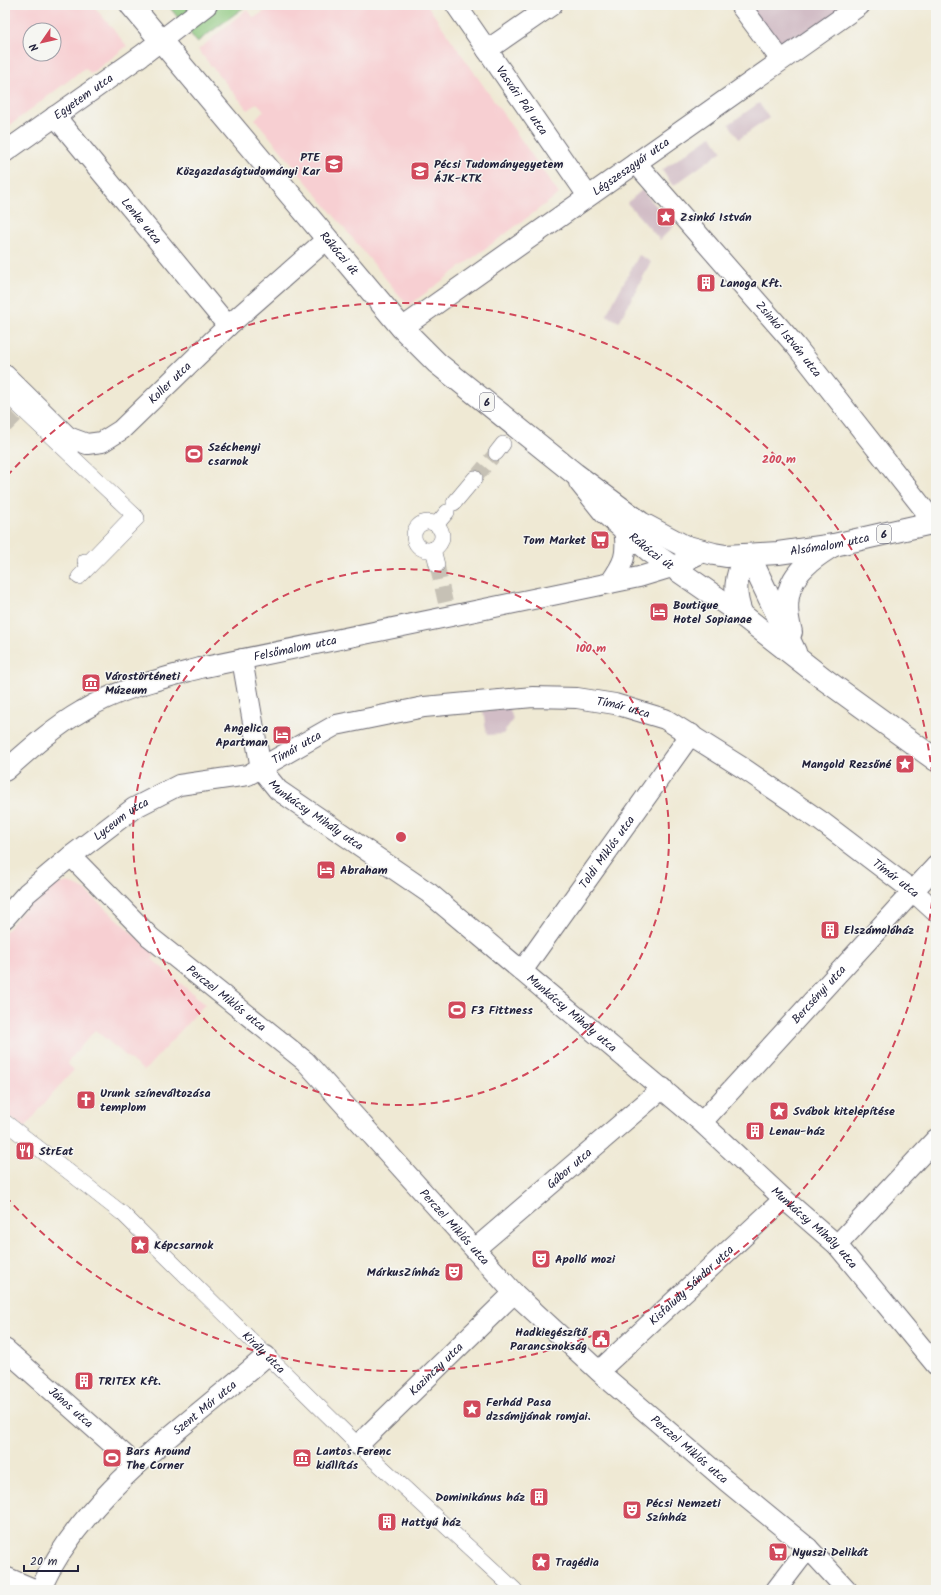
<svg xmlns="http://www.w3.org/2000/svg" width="941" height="1595" font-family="Kalam,sans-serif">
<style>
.built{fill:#f7cfd2;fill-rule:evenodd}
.industrial{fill:#d2bdc6}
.green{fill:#8ac67c;stroke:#56745c}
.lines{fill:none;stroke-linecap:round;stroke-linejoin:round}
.pedestrian-tunnel{stroke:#c6c1b5;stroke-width:15;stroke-dasharray:15 8;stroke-linecap:butt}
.pedestrian-casing{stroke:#6a6871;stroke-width:16}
.minor-casing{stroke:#6a6871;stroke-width:22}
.tertiary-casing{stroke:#6a6871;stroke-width:24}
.primary-casing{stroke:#6a6871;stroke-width:24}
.pedestrian{stroke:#fff;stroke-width:15}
.minor{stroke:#fff;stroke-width:20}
.tertiary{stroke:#fff;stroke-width:22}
.primary{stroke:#fff;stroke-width:22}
.ring{fill:none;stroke:#d1495b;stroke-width:2;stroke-dasharray:7 5}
.labels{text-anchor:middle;stroke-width:3;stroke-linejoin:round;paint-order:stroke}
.shield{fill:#f6f6f2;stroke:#626272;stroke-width:1}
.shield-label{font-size:11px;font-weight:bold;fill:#22223b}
.street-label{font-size:12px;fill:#22223b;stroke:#f6f6f2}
.poi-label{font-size:12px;font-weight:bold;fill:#22223b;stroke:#f6f6f2;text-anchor:start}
.centre{fill:#d1495b;stroke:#f6f6f2;stroke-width:2}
.ring-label{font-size:12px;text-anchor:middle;font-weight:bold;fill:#d1495b;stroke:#f6f6f2;stroke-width:3;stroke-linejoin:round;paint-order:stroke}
</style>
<rect width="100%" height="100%" fill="#f6f6f2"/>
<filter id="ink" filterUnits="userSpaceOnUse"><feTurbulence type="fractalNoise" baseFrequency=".025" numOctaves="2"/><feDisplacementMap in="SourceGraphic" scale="8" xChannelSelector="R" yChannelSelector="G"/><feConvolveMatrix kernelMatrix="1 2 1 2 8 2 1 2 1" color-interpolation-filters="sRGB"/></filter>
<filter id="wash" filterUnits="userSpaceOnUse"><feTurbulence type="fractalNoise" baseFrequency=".012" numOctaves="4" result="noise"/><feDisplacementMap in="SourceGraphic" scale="16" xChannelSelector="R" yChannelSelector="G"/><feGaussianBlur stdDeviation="0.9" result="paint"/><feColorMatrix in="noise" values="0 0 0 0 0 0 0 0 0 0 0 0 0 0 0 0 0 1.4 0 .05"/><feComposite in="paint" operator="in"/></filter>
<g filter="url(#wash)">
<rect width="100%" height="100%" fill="#efe9d4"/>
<!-- built -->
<path class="built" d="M5 5H93L127 46 91 74 85 68 5 129ZM30 30H54V54H30Z
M270 5H427L559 194 408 306 255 119 264 111 261 107 257 103 248 110 198 50 247 9 254 18 271 7Z
M68 882 85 890 156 955 152 959 205 1004 144 1071 95 1030 67 1063 74 1070 50 1096 25 1128 5 1113V932L42 889Z"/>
<!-- industrial -->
<path class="industrial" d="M745 5H848L781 53Z
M759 103 769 118 739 139 729 124Z
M711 136 722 151 673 186 662 170Z
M642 190 674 226 660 240 627 203Z
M639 255 651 262 619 322 606 315Z
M509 707 513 719 503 734 487 735 483 711Z"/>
<!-- green -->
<path class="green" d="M168 5H247L197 42Z"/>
</g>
<g filter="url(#ink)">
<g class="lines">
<!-- pedestrian-tunnel -->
<path class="pedestrian-tunnel" d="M5 426 22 409
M475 478 496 453
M437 565 446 605"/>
<!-- pedestrian casing -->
<g class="pedestrian-casing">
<g id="pedestrian">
<path d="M5 393 134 515"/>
<path d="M496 453 503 444"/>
<path d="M454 503 475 478"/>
<circle cx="428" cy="536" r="14"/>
<path d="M436 525 447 512"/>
<path d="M433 549 437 565"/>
<path d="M79 577 137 518 134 515 87 564 85 561"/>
<path id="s1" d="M5 1122 123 1214 358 1445 515 1590"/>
</g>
</g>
<!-- minor casing -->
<g class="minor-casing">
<g id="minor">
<path id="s2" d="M456 5 588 196"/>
<path d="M740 5 781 60"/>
<path d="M487 50 552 5"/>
<path id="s3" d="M55 116 228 326"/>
<path id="s4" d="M5 152 142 55 207 5"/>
<path id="s5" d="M636 163 795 345 934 522"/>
<path id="s6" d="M402 328 860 5"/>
<path id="s7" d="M5 375 68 437 87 444 102 442 121 430 228 326 327 239"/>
<path d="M610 583C624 563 628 555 624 530"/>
<path id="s8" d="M242 659 261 769 278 790 429 893 699 1120 784 1199 837 1245 936 1365"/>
<path id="s9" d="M5 771C30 749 54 727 82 711 118 689 160 679 200 668L639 577 672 567 703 552"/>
<path id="s10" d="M71 856 150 937 305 1061 514 1293 604 1376 725 1480 808 1548 847 1590"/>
<path id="s11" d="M5 918 27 893 71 856 134 808 179 785 248 775 336 725 424 707 533 697 577 698 615 704 665 719 743 768 822 822 913 891 936 912"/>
<path id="s12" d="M522 971 691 734"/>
<path id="s13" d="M702 1122 936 866"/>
<path d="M837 1245 936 1139"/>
<path id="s14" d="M475 1249 663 1088"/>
<path id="s15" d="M5 1349 136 1465"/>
<path id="s16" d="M599 1371 784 1199"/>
<path id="s17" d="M358 1445 514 1293"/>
<path d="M5 1577 36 1590"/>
<path id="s18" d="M40 1590C86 1489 186 1428 266 1356"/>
<path d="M776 1590 808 1548"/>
</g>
</g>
<!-- tertiary casing -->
<g class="tertiary-casing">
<g id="tertiary">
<path id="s19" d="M580 482 604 512 651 552 742 615 824 679 936 760"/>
<path d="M742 615C733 593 735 576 746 555L755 568 795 652"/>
<path d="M791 632C778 587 798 566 834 545"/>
</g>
</g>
<!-- primary casing -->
<g class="primary-casing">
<g id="primary">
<path id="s20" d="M131 5 402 328 437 363 575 474 641 523 684 546 714 554 726 556 778 553 834 545 936 522"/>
</g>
</g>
<!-- pedestrian -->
<use href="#pedestrian" class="pedestrian"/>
<!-- minor -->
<use href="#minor" class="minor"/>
<!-- tertiary -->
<use href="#tertiary" class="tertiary"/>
<!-- primary -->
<use href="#primary" class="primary"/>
</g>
</g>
<!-- distance rings -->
<g class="ring">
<circle cx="401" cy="837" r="268"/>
<path d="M936 842A535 535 0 0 1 7 1198M7 476A535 535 0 0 1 936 832"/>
</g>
<!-- icons -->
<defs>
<g id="university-square" transform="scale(1)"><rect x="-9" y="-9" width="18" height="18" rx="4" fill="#d1495b" stroke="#f6f6f2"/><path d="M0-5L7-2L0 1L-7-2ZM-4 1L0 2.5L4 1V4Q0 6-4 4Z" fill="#fff"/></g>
<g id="sight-square" transform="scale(1)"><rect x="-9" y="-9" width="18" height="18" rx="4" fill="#d1495b" stroke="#f6f6f2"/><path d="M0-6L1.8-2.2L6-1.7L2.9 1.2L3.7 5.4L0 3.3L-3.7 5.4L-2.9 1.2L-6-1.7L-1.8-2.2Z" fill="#fff"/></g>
<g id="building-square" transform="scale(1)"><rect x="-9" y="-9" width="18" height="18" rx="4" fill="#d1495b" stroke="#f6f6f2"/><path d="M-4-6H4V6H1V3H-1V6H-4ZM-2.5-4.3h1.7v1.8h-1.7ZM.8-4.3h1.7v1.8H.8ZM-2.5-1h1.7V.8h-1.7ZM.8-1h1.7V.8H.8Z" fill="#fff"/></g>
<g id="stadium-square" transform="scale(1)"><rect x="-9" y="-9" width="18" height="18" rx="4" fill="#d1495b" stroke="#f6f6f2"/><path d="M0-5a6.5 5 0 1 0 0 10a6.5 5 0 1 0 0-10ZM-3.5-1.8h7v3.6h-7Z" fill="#fff"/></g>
<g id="supermarket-square" transform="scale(1)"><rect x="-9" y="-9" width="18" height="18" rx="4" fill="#d1495b" stroke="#f6f6f2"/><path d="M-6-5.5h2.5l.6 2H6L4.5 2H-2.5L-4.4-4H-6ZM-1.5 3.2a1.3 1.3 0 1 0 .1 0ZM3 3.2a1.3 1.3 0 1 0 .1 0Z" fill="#fff"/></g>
<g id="hotel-square" transform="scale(1)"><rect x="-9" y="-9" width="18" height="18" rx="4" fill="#d1495b" stroke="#f6f6f2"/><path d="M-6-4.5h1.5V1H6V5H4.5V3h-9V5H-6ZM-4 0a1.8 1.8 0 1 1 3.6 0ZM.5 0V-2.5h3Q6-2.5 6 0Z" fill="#fff"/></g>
<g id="museum-square" transform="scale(1)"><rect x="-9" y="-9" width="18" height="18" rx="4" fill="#d1495b" stroke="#f6f6f2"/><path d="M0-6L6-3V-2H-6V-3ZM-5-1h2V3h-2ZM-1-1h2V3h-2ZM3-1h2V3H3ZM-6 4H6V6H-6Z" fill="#fff"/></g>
<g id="church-square" transform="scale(1)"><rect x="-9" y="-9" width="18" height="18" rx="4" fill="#d1495b" stroke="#f6f6f2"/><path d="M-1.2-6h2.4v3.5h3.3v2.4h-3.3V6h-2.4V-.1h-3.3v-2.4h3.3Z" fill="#fff"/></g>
<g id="restaurant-square" transform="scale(1)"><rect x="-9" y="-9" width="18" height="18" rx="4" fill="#d1495b" stroke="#f6f6f2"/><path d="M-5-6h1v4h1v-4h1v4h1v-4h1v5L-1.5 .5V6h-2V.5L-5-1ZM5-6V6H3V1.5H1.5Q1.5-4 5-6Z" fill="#fff"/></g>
<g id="theatre-square" transform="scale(1)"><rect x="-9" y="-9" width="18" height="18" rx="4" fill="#d1495b" stroke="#f6f6f2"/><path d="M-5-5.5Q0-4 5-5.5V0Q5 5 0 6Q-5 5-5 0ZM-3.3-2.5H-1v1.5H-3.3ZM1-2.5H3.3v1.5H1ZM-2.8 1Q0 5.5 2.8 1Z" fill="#fff"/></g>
<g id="civic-square" transform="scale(1)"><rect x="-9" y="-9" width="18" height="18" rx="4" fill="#d1495b" stroke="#f6f6f2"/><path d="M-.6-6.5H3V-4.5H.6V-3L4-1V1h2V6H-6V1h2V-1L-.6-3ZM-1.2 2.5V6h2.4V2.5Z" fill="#fff"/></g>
</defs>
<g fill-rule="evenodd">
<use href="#university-square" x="334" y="164"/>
<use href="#university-square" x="420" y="171"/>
<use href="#sight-square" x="666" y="217"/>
<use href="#building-square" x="706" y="283"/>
<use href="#stadium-square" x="194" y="454"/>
<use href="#supermarket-square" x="600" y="540"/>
<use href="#hotel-square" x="659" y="612"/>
<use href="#museum-square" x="91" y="683"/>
<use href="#hotel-square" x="282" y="735"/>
<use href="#sight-square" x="905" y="764"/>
<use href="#hotel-square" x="326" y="870"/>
<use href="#building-square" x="830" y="930"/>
<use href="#stadium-square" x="457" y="1010"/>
<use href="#church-square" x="86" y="1100"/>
<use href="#sight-square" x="779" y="1111"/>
<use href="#building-square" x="755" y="1131"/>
<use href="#restaurant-square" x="25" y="1151"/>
<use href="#sight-square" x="140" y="1245"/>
<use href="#theatre-square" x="541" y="1259"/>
<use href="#theatre-square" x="454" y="1272"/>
<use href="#civic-square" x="601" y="1339"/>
<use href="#building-square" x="84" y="1381"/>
<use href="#sight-square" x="472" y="1409"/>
<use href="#stadium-square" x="112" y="1458"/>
<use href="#museum-square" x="302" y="1458"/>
<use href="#building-square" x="539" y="1497"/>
<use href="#theatre-square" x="632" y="1510"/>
<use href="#building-square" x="387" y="1522"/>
<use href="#supermarket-square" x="778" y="1552"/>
<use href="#sight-square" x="541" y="1562"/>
</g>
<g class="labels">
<!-- shield labels -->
<g class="shield">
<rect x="480" y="393" width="14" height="18" rx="3"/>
<rect x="877" y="525" width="14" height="18" rx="3"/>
</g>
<g class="shield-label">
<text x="487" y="406">6</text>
<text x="884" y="538">6</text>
</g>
<!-- street labels -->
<g class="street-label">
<text dy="4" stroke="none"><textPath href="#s4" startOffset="96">Egyetem utca</textPath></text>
<text dy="4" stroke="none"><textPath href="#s2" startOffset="116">Vasvári Pál utca</textPath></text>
<text dy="4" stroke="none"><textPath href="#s6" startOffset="280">Légszeszgyár utca</textPath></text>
<text dy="4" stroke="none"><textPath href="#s3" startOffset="136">Lenke utca</textPath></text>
<text dy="4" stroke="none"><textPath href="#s20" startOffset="324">Rákóczi út</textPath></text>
<text dy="4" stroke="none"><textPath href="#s5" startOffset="233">Zsinkó István utca</textPath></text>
<text dy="4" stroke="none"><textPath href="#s7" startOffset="214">Koller utca</textPath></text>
<text dy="4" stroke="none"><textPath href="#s20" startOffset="927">Alsómalom utca</textPath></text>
<text dy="4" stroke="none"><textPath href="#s19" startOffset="100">Rákóczi út</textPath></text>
<text dy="4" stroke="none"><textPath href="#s9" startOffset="321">Felsőmalom utca</textPath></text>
<text dy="4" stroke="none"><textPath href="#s11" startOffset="682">Tímár utca</textPath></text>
<text dy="4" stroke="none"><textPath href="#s11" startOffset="346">Tímár utca</textPath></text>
<text dy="4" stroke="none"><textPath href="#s8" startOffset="184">Munkácsy Mihály utca</textPath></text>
<text dy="4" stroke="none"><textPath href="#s11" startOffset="153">Lyceum utca</textPath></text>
<text dy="4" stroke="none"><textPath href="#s12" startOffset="146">Toldi Miklós utca</textPath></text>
<text dy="4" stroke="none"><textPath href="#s11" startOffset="1006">Tímár utca</textPath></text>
<text dy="4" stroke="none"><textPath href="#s13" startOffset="173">Bercsényi utca</textPath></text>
<text dy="4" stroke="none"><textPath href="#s10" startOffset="211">Perczel Miklós utca</textPath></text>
<text dy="4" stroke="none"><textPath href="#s8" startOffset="508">Munkácsy Mihály utca</textPath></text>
<text dy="4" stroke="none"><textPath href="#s14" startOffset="124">Gábor utca</textPath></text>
<text dy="4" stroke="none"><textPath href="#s10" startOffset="535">Perczel Miklós utca</textPath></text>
<text dy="4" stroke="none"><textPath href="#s8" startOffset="832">Munkácsy Mihály utca</textPath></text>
<text dy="4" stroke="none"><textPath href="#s16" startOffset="126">Kisfaludy Sándor utca</textPath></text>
<text dy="4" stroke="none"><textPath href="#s1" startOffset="347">Király utca</textPath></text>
<text dy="4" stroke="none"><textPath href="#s17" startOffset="109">Kazinczy utca</textPath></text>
<text dy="4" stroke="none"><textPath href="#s15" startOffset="88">János utca</textPath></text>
<text dy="4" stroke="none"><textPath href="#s18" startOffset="248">Szent Mór utca</textPath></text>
<text dy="4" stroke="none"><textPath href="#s10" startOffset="859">Perczel Miklós utca</textPath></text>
</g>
<!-- poi labels -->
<g class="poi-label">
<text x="320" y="161" text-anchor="end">PTE<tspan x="320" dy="14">Közgazdaságtudományi Kar</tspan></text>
<text x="434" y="168">Pécsi Tudományegyetem<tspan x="434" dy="14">ÁJK-KTK</tspan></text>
<text x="680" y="221">Zsinkó István</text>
<text x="720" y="287">Lanoga Kft.</text>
<text x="208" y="451">Széchenyi<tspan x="208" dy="14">csarnok</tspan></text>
<text x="586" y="544" text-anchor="end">Tom Market</text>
<text x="673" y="609">Boutique<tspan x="673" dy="14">Hotel Sopianae</tspan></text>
<text x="105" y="680">Várostörténeti<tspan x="105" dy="14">Múzeum</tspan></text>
<text x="268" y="732" text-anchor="end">Angelica<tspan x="268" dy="14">Apartman</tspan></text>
<text x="891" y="768" text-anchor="end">Mangold Rezsőné</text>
<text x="340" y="874">Abraham</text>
<text x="844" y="934">Elszámolóház</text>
<text x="471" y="1014">F3 Fittness</text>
<text x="100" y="1097">Urunk színeváltozása<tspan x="100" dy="14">templom</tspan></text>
<text x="793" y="1115">Svábok kitelepítése</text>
<text x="769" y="1135">Lenau-ház</text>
<text x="39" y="1155">StrEat</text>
<text x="154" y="1249">Képcsarnok</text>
<text x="555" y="1263">Apolló mozi</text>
<text x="440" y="1276" text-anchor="end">MárkusZínház</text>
<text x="587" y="1336" text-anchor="end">Hadkiegészítő<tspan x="587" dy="14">Parancsnokság</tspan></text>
<text x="98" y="1385">TRITEX Kft.</text>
<text x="486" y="1406">Ferhád Pasa<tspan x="486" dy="14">dzsámijának romjai.</tspan></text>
<text x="126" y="1455">Bars Around<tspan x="126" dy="14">The Corner</tspan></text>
<text x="316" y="1455">Lantos Ferenc<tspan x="316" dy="14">kiállítás</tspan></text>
<text x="525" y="1501" text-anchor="end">Dominikánus ház</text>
<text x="646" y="1507">Pécsi Nemzeti<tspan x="646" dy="14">Színház</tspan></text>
<text x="401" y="1526">Hattyú ház</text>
<text x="792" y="1556">Nyuszi Delikát</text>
<text x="555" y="1566">Tragédia</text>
</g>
</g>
<circle cx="401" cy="837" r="6" class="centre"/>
<g class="ring-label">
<text x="779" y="463">200 m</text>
<text x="591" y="652">100 m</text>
</g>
<!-- margin -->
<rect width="941" height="1595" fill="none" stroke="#f6f6f2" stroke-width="20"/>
<!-- north arrow -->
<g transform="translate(42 42) rotate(236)"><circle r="19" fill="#f6f6f2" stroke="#a1a1a9"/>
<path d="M0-3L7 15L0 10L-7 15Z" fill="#d1495b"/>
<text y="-6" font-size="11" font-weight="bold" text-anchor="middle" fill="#22223b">N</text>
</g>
<!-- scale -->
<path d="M24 1565v6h54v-6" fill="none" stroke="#22223b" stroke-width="2"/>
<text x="30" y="1565" font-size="12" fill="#22223b" stroke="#f6f6f2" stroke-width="3" paint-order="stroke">20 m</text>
</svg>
